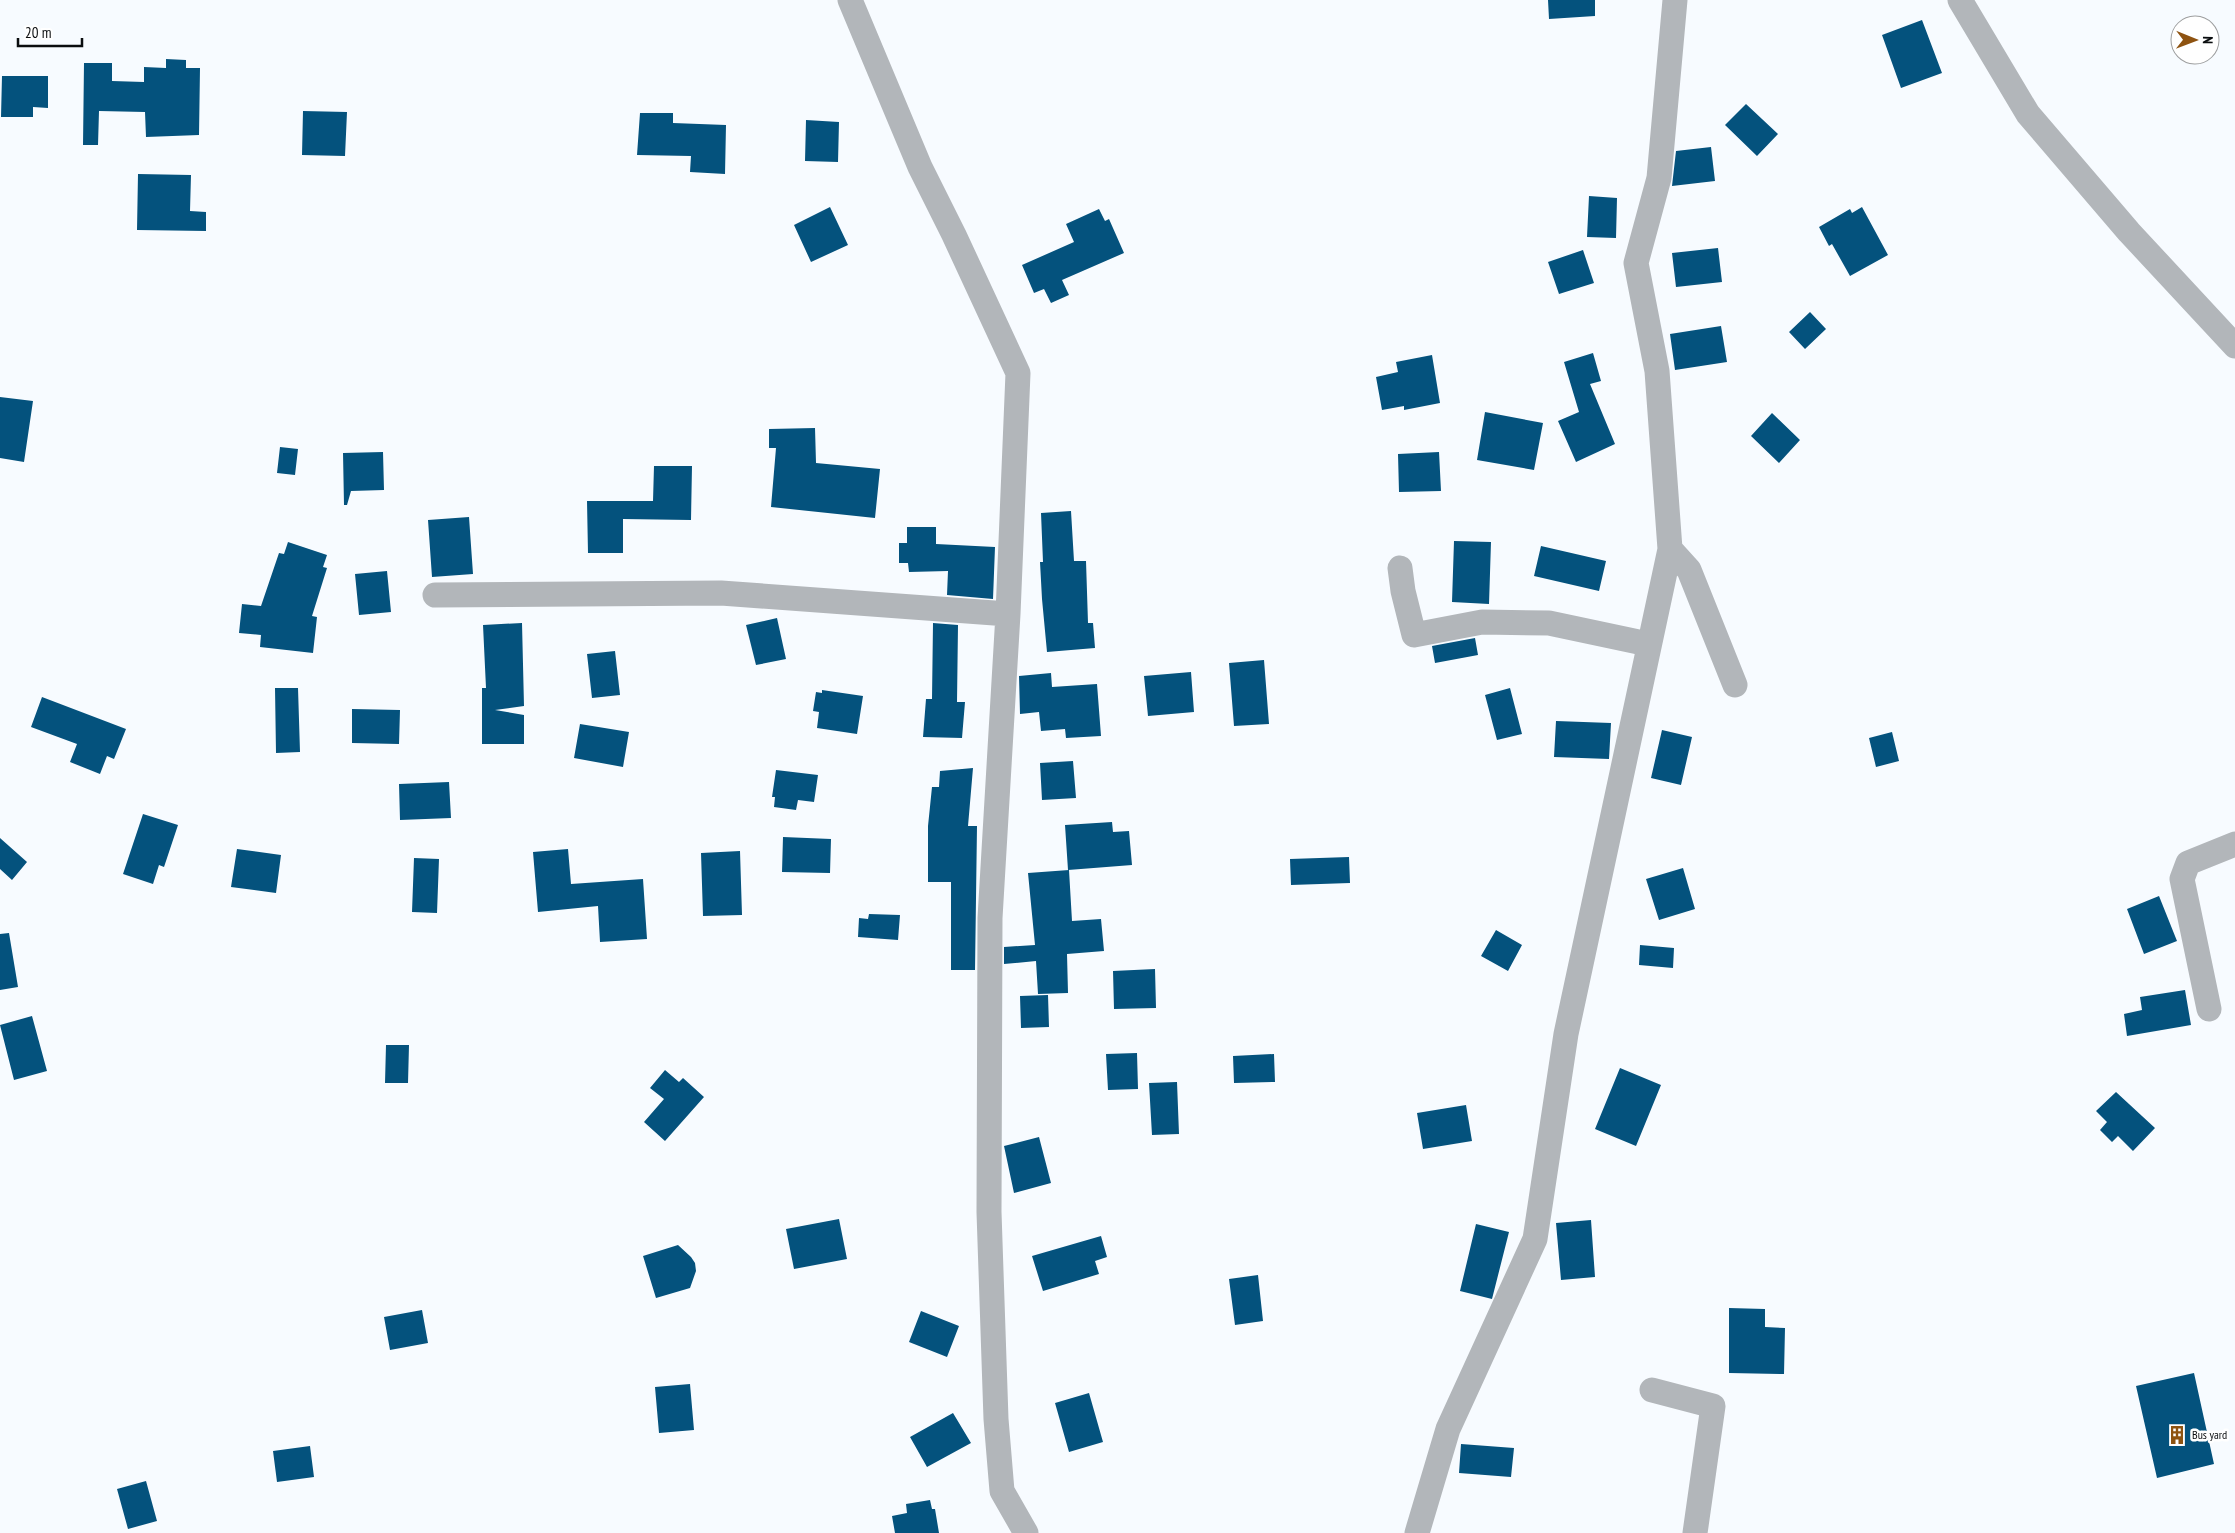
<svg xmlns="http://www.w3.org/2000/svg" width="2235" height="1533" font-family="'PT Sans Narrow',sans-serif">
<style>
.building{fill:#04527d}
.lines{fill:none;stroke-linecap:round;stroke-linejoin:round}
.minor{stroke:#b2b6ba;stroke-width:25}
.labels{text-anchor:middle;stroke-width:5;stroke-linejoin:round;paint-order:stroke}
.poi-label{font-size:12px;fill:#0a0d0f;stroke:#fff;text-anchor:start}
</style>
<rect width="100%" height="100%" fill="#f7fbff"/>
<!-- building -->
<path class="building" d="M1548 0H1595V16L1549 19Z
M1922 20 1942 73 1901 88 1882 35Z
M166 59 186 60V68H200L199 135 146 137 145 112 99 111 98 145H83L84 63H112V81L144 82V67L166 68Z
M2 76H48V108L33 107V117H1Z
M1746 104 1778 134 1757 156 1725 125Z
M303 111 347 112 345 156 302 155Z
M640 113H673V123L726 125 725 174 690 172 691 156 637 155Z
M806 120 839 122 838 162 805 161Z
M1711 147 1715 181 1672 186 1676 151Z
M138 174 191 175 190 211 206 212V231L137 230Z
M1589 196 1617 198 1616 238 1587 237Z
M830 207 848 245 811 262 794 225Z
M1862 207 1888 255 1850 276 1832 244 1829 246 1819 227 1850 209 1852 213Z
M1099 209 1105 221 1109 219 1124 253 1062 280 1069 295 1051 303 1044 289 1034 293 1022 265 1074 242 1066 224Z
M1718 248 1722 282 1676 287 1672 253Z
M1583 250 1594 283 1559 294 1548 262Z
M1810 312 1826 329 1805 349 1789 332Z
M1721 326 1727 362 1675 370 1670 334Z
M1593 353 1601 381 1590 384 1615 444 1576 462 1558 421 1579 412 1564 362Z
M1432 355 1440 403 1404 410V406L1382 410 1376 377 1398 372 1396 362Z
M0 397 33 401 24 462 0 458Z
M1485 412 1543 423 1534 470 1477 460Z
M1772 413 1800 440 1779 463 1751 436Z
M815 428 816 463 880 469 875 518 771 507 776 448H769V429Z
M280 447 298 449 295 475 277 473Z
M383 452 384 490 351 491 347 505H344L343 453Z
M1439 452 1441 491 1399 492 1398 454Z
M654 466H692L691 520 623 519V553H588L587 501H653Z
M1071 511 1074 561H1086L1088 623H1093L1095 648 1047 652 1042 599 1040 562H1043L1041 513Z
M469 517 473 574 432 577 428 520Z
M907 527H936V544L995 547 993 599 947 595 948 571 909 572 908 563H899V543H907Z
M1454 541 1491 542 1489 604 1452 602Z
M288 542 327 555 323 567 327 568 312 616 317 617 313 653 260 647 261 635 239 633 242 604 261 606 279 553 284 554Z
M1541 546 1606 561 1599 591 1534 576Z
M387 571 391 612 359 615 355 574Z
M777 618 786 659 756 665 746 625Z
M522 623 524 706 495 710 524 715V744H482V688H486L483 625Z
M933 623 958 625 957 702H965L962 738 923 737 926 699H932Z
M1475 638 1478 655 1435 663 1432 646Z
M615 651 620 695 592 698 587 654Z
M1264 660 1269 724 1234 726 1229 663Z
M1191 672 1194 712 1148 716 1144 676Z
M1051 673 1052 687 1097 684 1101 736 1066 738 1065 729 1041 731 1039 712 1020 714 1019 676Z
M275 688H298L300 752 276 753Z
M1510 688 1522 734 1497 740 1485 695Z
M822 690 863 696 857 734 817 728 819 712 813 711 816 692 822 693Z
M42 697 126 729 114 759 107 756 100 774 70 762 77 744 31 727Z
M352 709 400 710 399 744 352 743Z
M1556 721 1611 723 1609 759 1554 757Z
M580 724 629 732 623 767 574 758Z
M1662 730 1692 737 1681 785 1651 778Z
M1892 732 1899 761 1876 767 1869 738Z
M1073 761 1076 798 1042 800 1040 763Z
M973 768 968 826H977L975 970H951V882H928V826L932 787H939L940 771Z
M776 770 818 775 814 802 798 800 796 810 774 807 775 797H772Z
M449 782 451 818 400 820 399 784Z
M143 814 178 825 164 867 159 865 153 884 123 874Z
M1112 822 1113 832 1129 831 1132 865 1068 870 1065 825Z
M783 837 831 839 830 873 782 872Z
M0 838 27 862 12 880 0 869Z
M237 849 281 855 276 893 231 887Z
M568 849 571 884 643 879 647 939 600 942 598 906 538 912 533 852Z
M740 851 742 915 703 916 701 853Z
M1349 857 1350 883 1291 885 1290 859Z
M414 858 439 859 437 913 412 912Z
M1683 868 1695 909 1659 920 1646 879Z
M1069 870 1072 921 1101 919 1104 951 1067 954 1068 993 1038 994 1036 961 1004 964V947L1035 945 1028 873Z
M2159 896 2177 941 2144 954 2127 909Z
M869 914 900 915 898 940 858 937 859 918 868 919Z
M1496 930 1522 945 1508 971 1481 956Z
M9 933 18 987 0 990V934Z
M1640 945 1674 948 1673 968 1639 965Z
M1155 969 1156 1008 1114 1009 1113 971Z
M2185 990 2191 1025 2127 1036 2124 1014 2142 1010 2140 997Z
M1048 995 1049 1027 1021 1028 1020 996Z
M32 1016 47 1071 14 1080 0 1025Z
M386 1045H409L408 1083H385Z
M1137 1053 1138 1089 1108 1090 1106 1054Z
M1274 1054 1275 1082 1234 1083 1233 1056Z
M1620 1068 1661 1085 1636 1146 1595 1129Z
M665 1070 679 1082 683 1078 704 1097 665 1141 644 1122 664 1099 650 1088Z
M1177 1082 1179 1134 1152 1135 1149 1083Z
M2116 1092 2155 1128 2133 1151 2118 1136 2112 1142 2100 1130 2107 1122 2096 1111Z
M1466 1105 1472 1141 1423 1149 1417 1113Z
M1039 1137 1051 1183 1014 1193 1004 1146Z
M839 1219 847 1259 794 1269 786 1229Z
M1591 1220 1595 1277 1561 1280 1556 1223Z
M1476 1224 1509 1232 1492 1299 1460 1291Z
M1101 1236 1107 1257 1095 1261 1099 1274 1043 1291 1032 1256Z
M678 1245 691 1257 695 1263 696 1271 690 1288 656 1298 643 1256Z
M1258 1275 1263 1321 1235 1325 1229 1279Z
M1729 1308 1765 1309V1327L1785 1328 1784 1374 1729 1373Z
M422 1310 428 1343 390 1350 384 1317Z
M921 1311 959 1326 947 1357 909 1342Z
M2194 1373 2214 1464 2157 1478 2136 1386Z
M690 1384 694 1430 659 1433 655 1387Z
M1089 1393 1103 1442 1069 1452 1055 1403Z
M953 1413 971 1443 927 1467 910 1437Z
M1461 1444 1514 1448 1511 1477 1459 1473Z
M310 1446 314 1477 277 1482 273 1451Z
M146 1481 157 1521 128 1529 117 1489Z
M930 1500 932 1509H935L939 1533H895L892 1516 907 1513 906 1504Z"/>
<g class="lines">
<!-- minor -->
<path class="minor" d="M850 0 920 167 954 235 1018 373 1008 614 990 918 989 1212 996 1419 1002 1491 1026 1533
M1960 0 2028 114 2129 232 2235 346
M1670 549 1689 570 1735 685
M1400 568 1403 591 1414 635 1482 622 1549 623 1648 644
M435 595 721 593 1008 614
M2209 1009 2182 879 2188 863 2235 844
M1652 1390 1713 1406 1695 1533
M1417 1533 1448 1429 1535 1239 1566 1034 1670 549 1657 371 1636 263 1659 178 1675 0"/>
</g>
<!-- icons -->
<defs>
<g id="building-bare" transform="scale(1.5)"><path d="M-4-6H4V6H1V3H-1V6H-4ZM-2.5-4.3h1.7v1.8h-1.7ZM.8-4.3h1.7v1.8H.8ZM-2.5-1h1.7V.8h-1.7ZM.8-1h1.7V.8H.8Z" fill="#8e5311" stroke="#fff" stroke-width="2.5" paint-order="stroke"/></g>
</defs>
<g fill-rule="evenodd">
<use href="#building-bare" x="2177" y="1435"/>
</g>
<g class="labels">
<!-- poi labels -->
<g class="poi-label">
<text x="2192" y="1439">Bus yard</text>
</g>
</g>
<!-- north arrow -->
<g transform="translate(2195 40) rotate(91)"><circle r="24" fill="#ffffff" stroke="#9d9e9f"/>
<path d="M0-4L9 19L0 12L-9 19Z" fill="#8e5311"/>
<text y="-8" font-size="14" font-weight="bold" text-anchor="middle" fill="#0a0d0f">N</text>
</g>
<!-- scale -->
<path d="M18 38v8h64v-8" fill="none" stroke="#0a0d0f" stroke-width="2.5"/>
<text x="25" y="38" font-size="15" fill="#0a0d0f" stroke="#ffffff" stroke-width="4" paint-order="stroke">20 m</text>
</svg>
